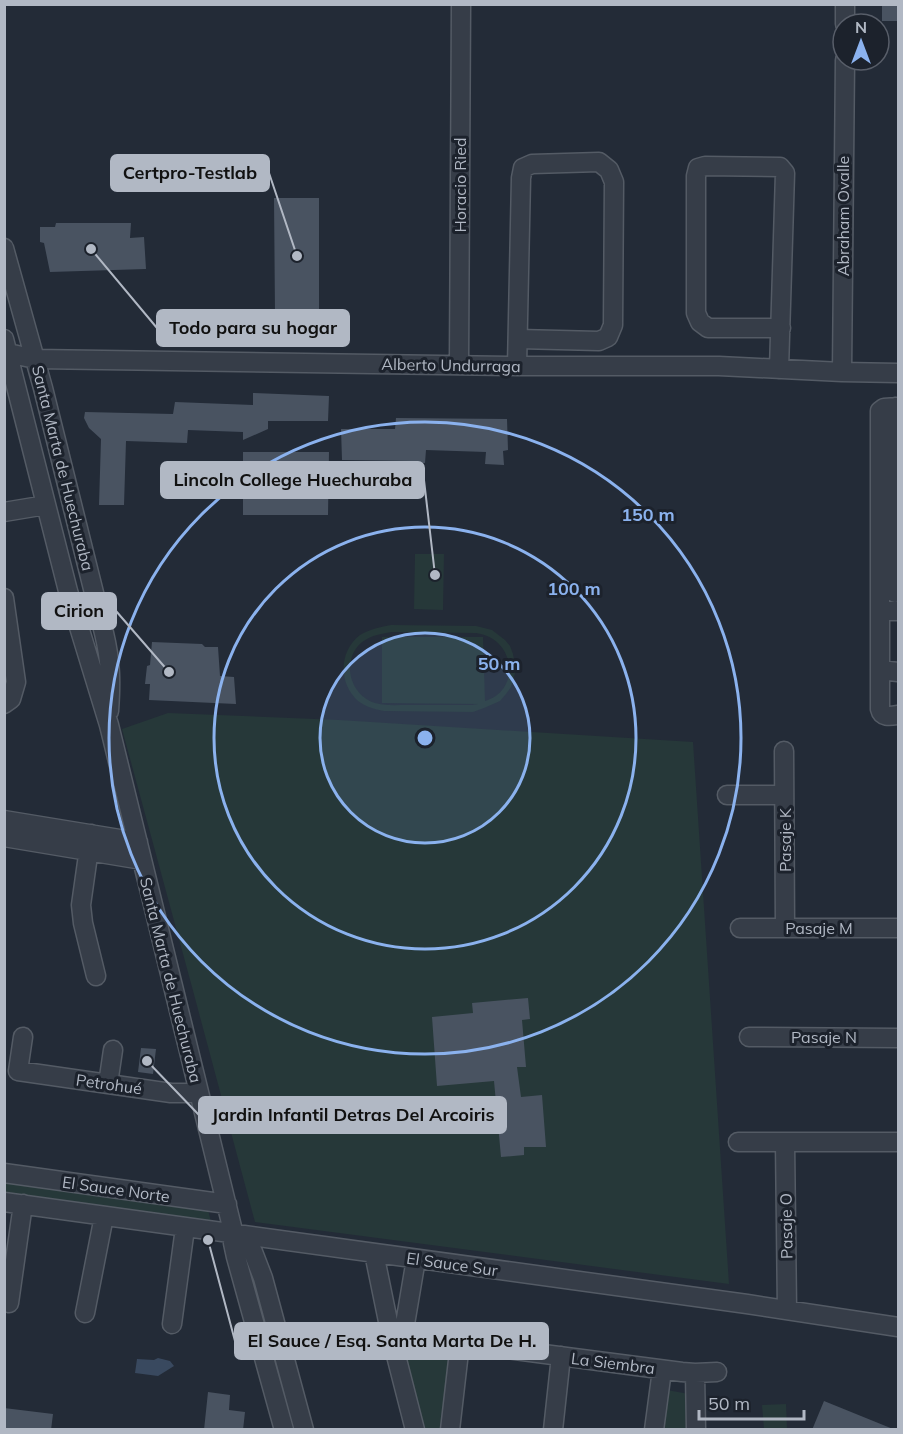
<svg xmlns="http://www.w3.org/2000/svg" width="903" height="1434" font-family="Mulish,sans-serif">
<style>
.green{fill:#263839;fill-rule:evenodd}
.water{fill:#39495f}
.building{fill:#495361}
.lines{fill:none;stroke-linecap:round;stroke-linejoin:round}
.minor-casing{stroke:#545b65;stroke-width:21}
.minor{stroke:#363d48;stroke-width:18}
.ring{fill:none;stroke:#8bb2ee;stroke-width:3}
.labels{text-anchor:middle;stroke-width:6;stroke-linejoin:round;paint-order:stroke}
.street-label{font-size:16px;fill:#b1b8c4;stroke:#1c222c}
.centre{fill:#8bb2ee;stroke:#1c222c;stroke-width:3}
.ring-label{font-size:18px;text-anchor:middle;font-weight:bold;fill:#8bb2ee;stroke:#1c222c;stroke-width:6;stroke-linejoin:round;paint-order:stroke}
.leader{fill:none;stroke:#b1b8c4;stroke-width:2}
.callout-dot{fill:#b1b8c4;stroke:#1c222c;stroke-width:2}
.callout{fill:#b1b8c4;stroke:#b1b8c4;stroke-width:2}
.callout-label{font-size:18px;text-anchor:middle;font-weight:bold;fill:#111}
</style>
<rect width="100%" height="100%" fill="#232b37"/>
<!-- green -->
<path class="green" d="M415 554H444L443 610 414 609Z
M391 625 476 626 492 630 505 640 510 646 513 654 516 670 511 687 506 694 500 701 484 708 473 712 384 711C374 709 366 707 358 701 338 683 339 651 360 635 370 629 381 627 391 625ZM392 632 476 633C515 638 522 690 485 701L483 637H382V703L478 704 472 705C451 705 429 705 407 705 397 705 385 706 375 703 351 695 342 665 358 646 367 636 379 634 392 632Z
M168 713 339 720 693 742 729 1284 255 1222 192 987 122 729Z
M5 1176 207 1206 214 1234 5 1203Z
M403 1351 451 1357 442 1429H424Z
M667 1390 689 1394 690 1429 662 1430Z
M786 1404 787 1429H764L762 1405Z"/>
<!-- water -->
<path class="water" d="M158 1358 170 1361 174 1366 158 1376 135 1373 137 1359 154 1360Z"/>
<!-- building -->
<path class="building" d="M882 4H898V21H882Z
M274 198H319V321L311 313 275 314Z
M56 223H131L130 238 144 237 146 269 50 272 44 243 40 242V227H55Z
M253 393 329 396 328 421H268V429L243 440V432L188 430 187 443 126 441 124 505H99L101 439 89 428 84 418 85 412 173 414 175 402 253 405Z
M396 418 507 419 508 450 503 451 504 465 485 464 486 452 426 450 425 463H411V461L342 460 341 429H395Z
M243 452H329L328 515H243Z
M152 642 202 644 205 647H218L220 676 234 677 236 704 149 700 150 684H145L147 666 150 665Z
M528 998 530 1019 522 1020 526 1067H517L521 1097 542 1095 546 1147H524V1155L501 1157 494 1081 437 1086 432 1017 473 1013 472 1003Z
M141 1048 156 1049 153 1074 138 1072Z
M208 1392 230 1395 229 1410 245 1412 243 1430H204Z
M824 1401 893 1429 892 1430H812Z
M4 1408 53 1414 51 1430H4Z"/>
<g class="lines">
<!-- minor casing -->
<g class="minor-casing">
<path id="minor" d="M845 24V4
M4 248 43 388 104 633C111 662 111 683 109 711
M4 339 68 591 109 725 234 1235 233 1243 236 1257 284 1430
M4 354 8 353 35 359 517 366H719L842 372 898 373
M459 365 461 4
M517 366 521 178 523 168 532 164 599 162 609 170 614 182 613 325 608 337 599 341 518 339
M779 369 785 173 780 167 705 166 698 168 696 176V313L700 322 708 328H781
M842 372 845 60
M895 407V593
M898 407 884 408 880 411V709C882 718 891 716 898 715
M4 512 46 505
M4 598 16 682 11 699 4 704
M880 611H898
M880 670 898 672
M784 751 785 928
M727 795H784
M4 820 138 842
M91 834 81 905 83 923 96 976
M4 837 142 860
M740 928H898
M23 1037 18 1071 171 1093H199
M749 1037 898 1038
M108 1084 113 1050
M738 1142H898
M785 1142 787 1310
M4 1173 227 1204
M4 1202 747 1304 898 1327
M234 1235 248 1246 253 1252 263 1278 304 1430
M374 1253 391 1336 415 1430
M9 1303 23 1204
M85 1313 104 1216
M172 1324 185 1228
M391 1336H403L460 1343 682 1372 695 1373 717 1372
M403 1336 416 1259
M695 1373 696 1430
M450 1430 460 1343
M553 1430 561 1356
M654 1430 662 1370"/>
</g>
<!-- minor -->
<use href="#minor" class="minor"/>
</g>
<!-- distance rings -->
<circle cx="425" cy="738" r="105" fill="#8bb2ee" fill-opacity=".12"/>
<g class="ring">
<circle cx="425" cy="738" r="105"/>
<circle cx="425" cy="738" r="211"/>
<circle cx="425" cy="738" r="316"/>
</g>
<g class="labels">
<!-- street labels -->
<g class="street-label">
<text transform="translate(460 185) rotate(-90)" y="6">Horacio Ried</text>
<text transform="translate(843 216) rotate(-90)" y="6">Abraham Ovalle</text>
<text transform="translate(451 365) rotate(1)" y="6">Alberto Undurraga</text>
<text transform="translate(63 468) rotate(76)" y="6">Santa Marta de Huechuraba</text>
<text transform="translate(785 840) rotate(-90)" y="6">Pasaje K</text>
<text x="819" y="934">Pasaje M</text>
<text transform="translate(171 980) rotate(76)" y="6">Santa Marta de Huechuraba</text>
<text x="824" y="1043">Pasaje N</text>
<text transform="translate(109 1084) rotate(8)" y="6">Petrohué</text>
<text transform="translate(116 1189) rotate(8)" y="6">El Sauce Norte</text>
<text transform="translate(786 1226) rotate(-91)" y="6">Pasaje O</text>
<text transform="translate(452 1264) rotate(8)" y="6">El Sauce Sur</text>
<text transform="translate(613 1363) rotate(7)" y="6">La Siembra</text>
</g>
</g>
<circle cx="425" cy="738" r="9" class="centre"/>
<g class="ring-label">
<text x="648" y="521">150 m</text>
<text x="574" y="595">100 m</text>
<text x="499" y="670">50 m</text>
</g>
<!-- callouts -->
<path class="leader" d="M297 256L269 173M91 249L157 328M435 575L424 480M169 672L116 611M147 1061L199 1115M208 1240L235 1341"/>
<g class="callout-dot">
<circle cx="297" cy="256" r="6"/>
<circle cx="91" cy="249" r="6"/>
<circle cx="435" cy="575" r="6"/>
<circle cx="169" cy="672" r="6"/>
<circle cx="147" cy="1061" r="6"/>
<circle cx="208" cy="1240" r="6"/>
</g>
<g class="callout">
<rect x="111" y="155" width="158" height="36" rx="6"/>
<rect x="157" y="310" width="192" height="36" rx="6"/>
<rect x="161" y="462" width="263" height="36" rx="6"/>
<rect x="42" y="593" width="74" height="36" rx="6"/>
<rect x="199" y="1097" width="307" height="36" rx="6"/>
<rect x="235" y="1323" width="313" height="36" rx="6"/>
</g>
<g class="callout-label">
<text x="190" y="179">Certpro-Testlab</text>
<text x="253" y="334">Todo para su hogar</text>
<text x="293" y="486">Lincoln College Huechuraba</text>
<text x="79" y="617">Cirion</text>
<text x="353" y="1121">Jardin Infantil Detras Del Arcoiris</text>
<text x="392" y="1347">El Sauce / Esq. Santa Marta De H.</text>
</g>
<!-- border -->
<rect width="903" height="1434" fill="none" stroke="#b1b8c4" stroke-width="12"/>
<!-- north arrow -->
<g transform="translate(861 42)"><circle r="28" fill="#1c222c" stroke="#585e69" stroke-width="1.5"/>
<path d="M0-4.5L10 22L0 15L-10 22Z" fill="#8bb2ee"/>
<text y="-9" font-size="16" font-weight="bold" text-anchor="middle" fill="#b1b8c4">N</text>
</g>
<!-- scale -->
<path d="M699 1410v9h105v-9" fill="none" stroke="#b1b8c4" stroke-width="3"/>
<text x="708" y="1410" font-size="18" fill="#b1b8c4" stroke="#1c222c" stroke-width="4.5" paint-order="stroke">50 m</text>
</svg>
